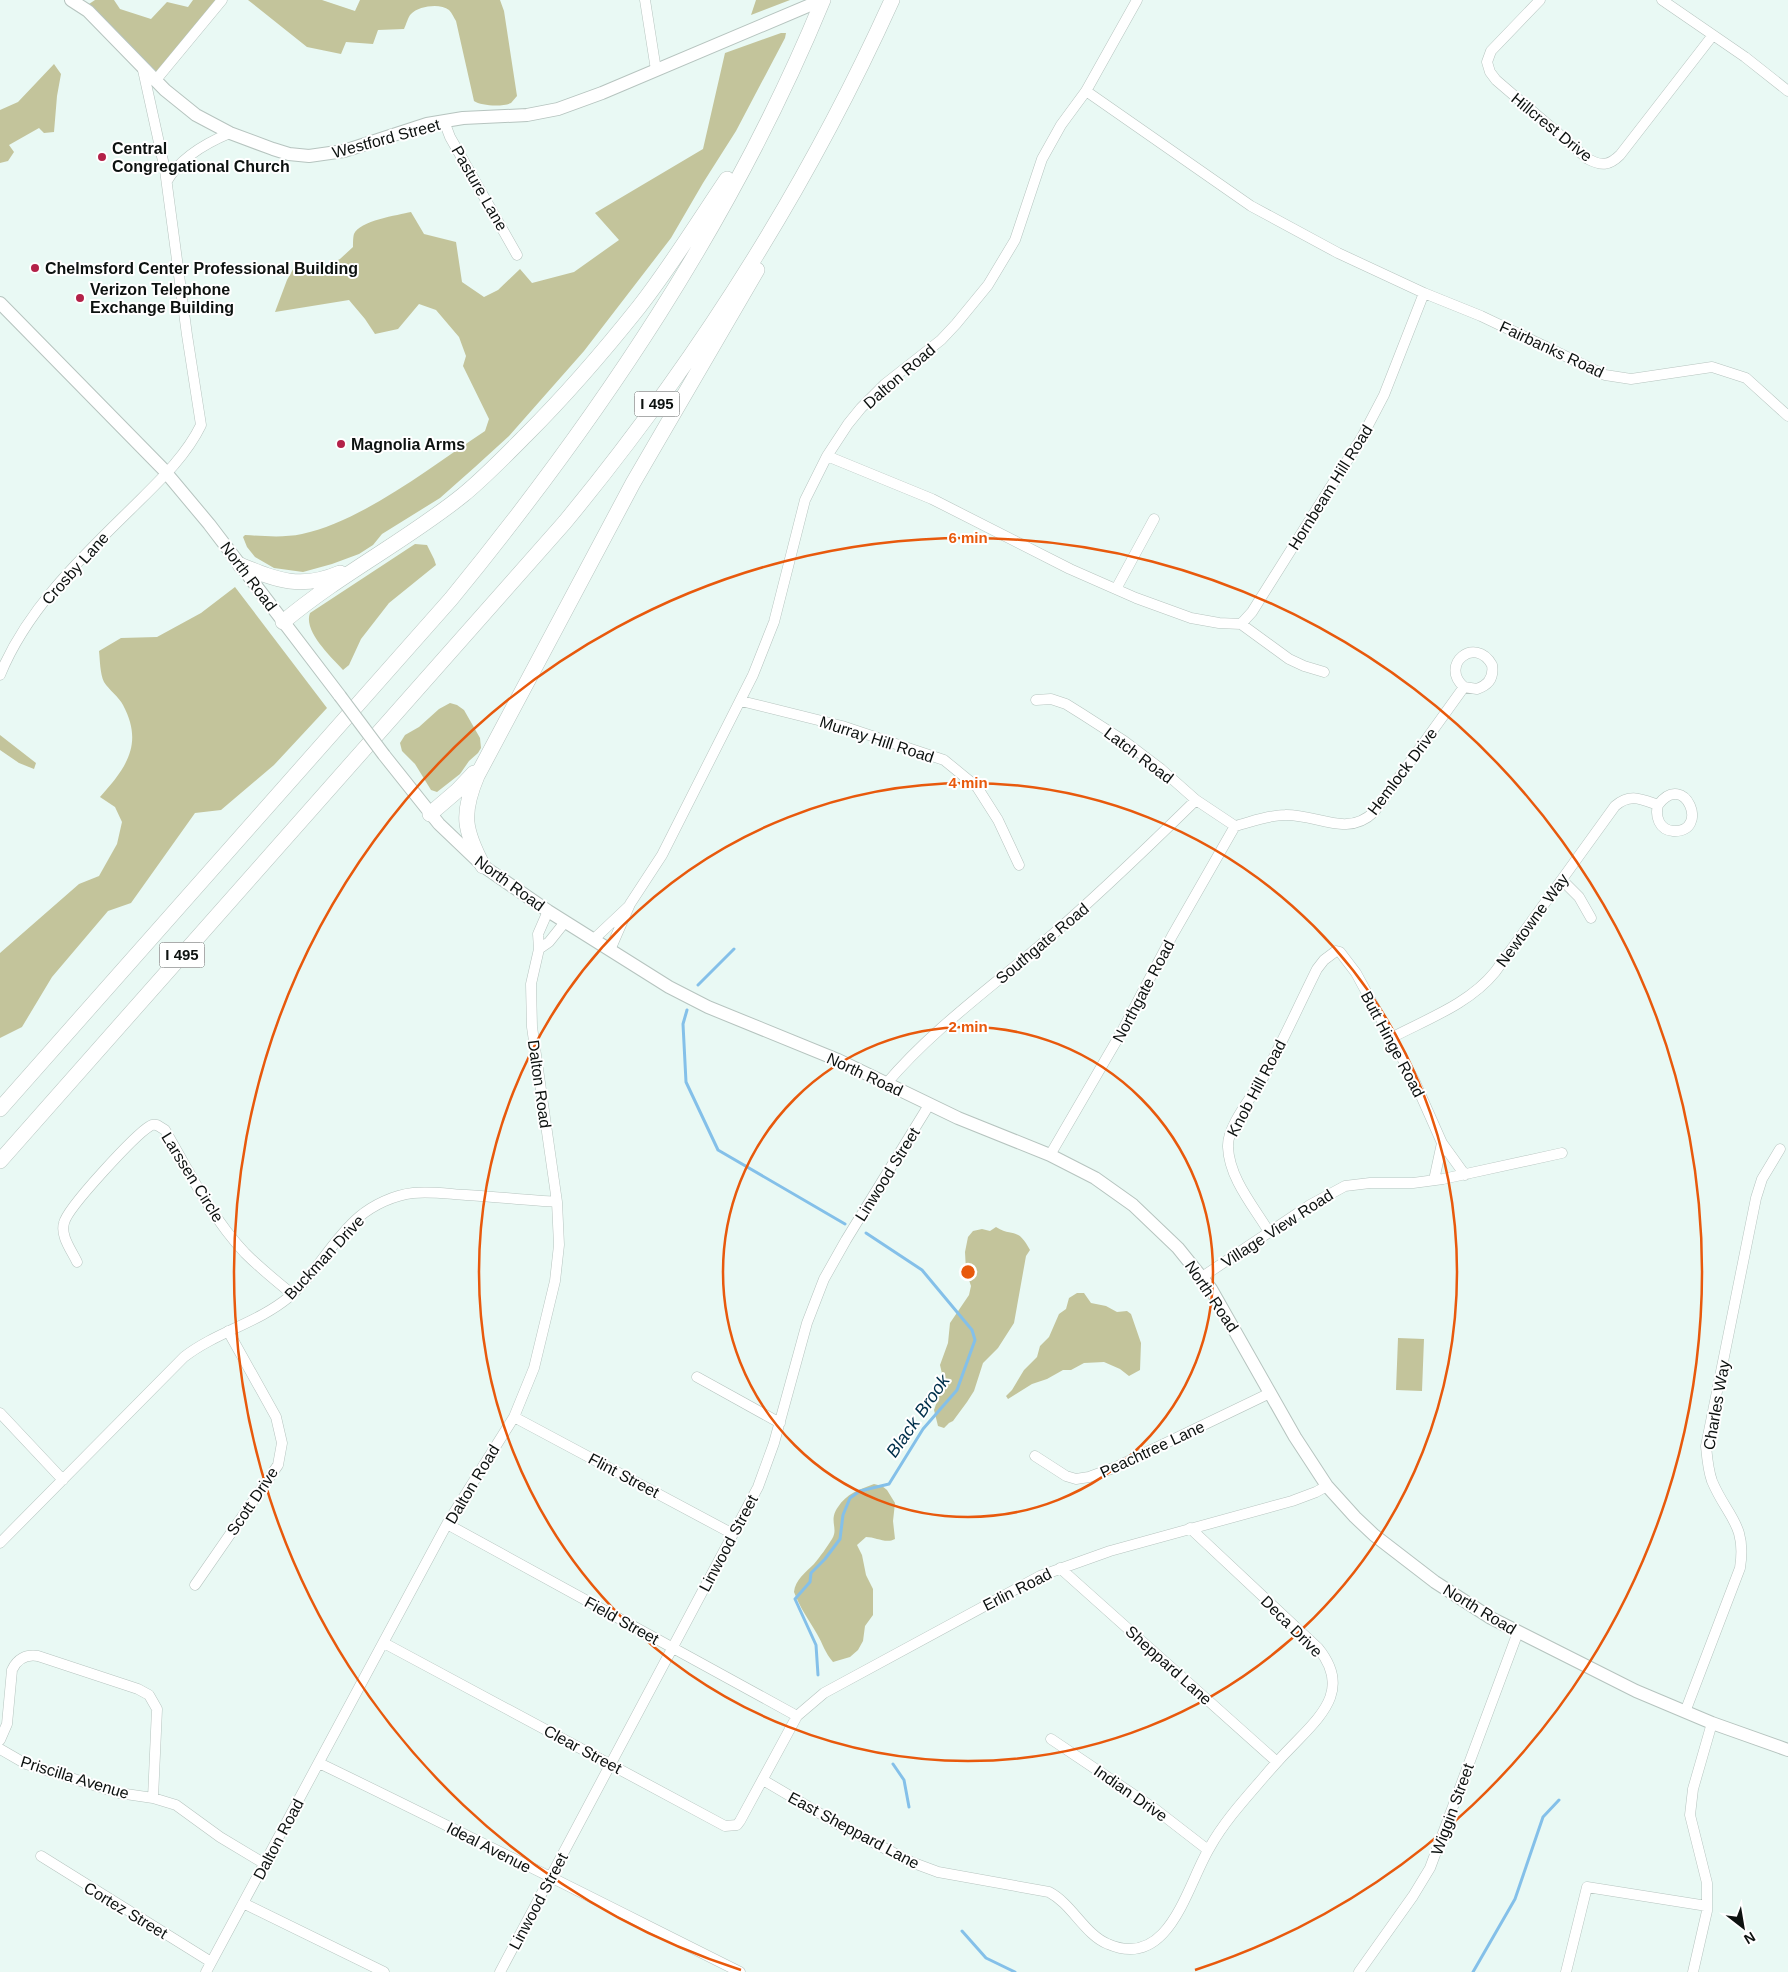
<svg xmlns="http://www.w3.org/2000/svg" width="1788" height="1972" font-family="Arial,sans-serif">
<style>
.green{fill:#c3c49b}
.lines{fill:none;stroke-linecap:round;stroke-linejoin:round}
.stream{stroke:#84c0e9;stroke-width:3}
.minor-casing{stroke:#b6c4bf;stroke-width:11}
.major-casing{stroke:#b6c4bf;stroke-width:14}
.highway-casing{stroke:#b6c4bf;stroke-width:16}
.minor{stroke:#fff;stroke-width:10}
.major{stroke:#fff;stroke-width:12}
.highway{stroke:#fff;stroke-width:15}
.major-bridge-casing{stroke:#b6c4bf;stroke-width:14;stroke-linecap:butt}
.major-bridge{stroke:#fff;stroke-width:12}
.ring{fill:none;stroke:#e8590c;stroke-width:2.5}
.poi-dot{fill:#b32148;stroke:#fff;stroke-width:2}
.labels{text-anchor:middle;stroke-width:4;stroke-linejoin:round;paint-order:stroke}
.shield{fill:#fff;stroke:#565958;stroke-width:1}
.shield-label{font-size:15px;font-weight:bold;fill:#0d1210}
.street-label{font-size:16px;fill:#0d1210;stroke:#fff}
.poi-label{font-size:16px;font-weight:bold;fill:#0d1210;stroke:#fff;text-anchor:start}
.water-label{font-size:18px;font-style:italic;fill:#00304b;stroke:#fff}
.centre{fill:#e8590c;stroke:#fff;stroke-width:2.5}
.ring-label{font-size:15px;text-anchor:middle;font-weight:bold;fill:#e8590c;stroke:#fff;stroke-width:4;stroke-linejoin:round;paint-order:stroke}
</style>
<rect width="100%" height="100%" fill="#e9f9f4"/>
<!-- green -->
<path class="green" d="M95 0H114L120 9 151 19 167 2 188 7 193 0H222L155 81 83 8Z
M248 0H322L355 11 360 0H500L504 11 517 96C515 98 513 101 511 103 503 107 481 106 474 101L456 21C454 18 452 13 449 10 440 3 419 6 411 14 408 17 406 25 404 29L378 30 373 44 346 42 341 54 307 47Z
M756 0H790L751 15Z
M781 33H786L785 38 736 131 703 183 671 238 584 351 509 436 475 467 440 498 382 534 373 545 359 554 332 564 303 572 274 568 255 557 247 547 243 537 245 535C264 536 283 538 302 534 363 521 432 466 485 431L489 419 463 366 466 356 459 337 436 310 419 304 398 329 375 334 365 319 349 300 275 312 287 280 296 264 324 267 340 259 353 247C353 243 353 237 354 234 359 221 398 215 411 212L424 234 456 242 462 282 484 297 498 290 520 269 532 283 574 272 619 240 595 213 703 149 725 53Z
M54 64 61 74 57 96 54 132 44 133 39 128 9 145 14 152 8 161 0 163V110L18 102Z
M415 544 427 545 434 559 436 565 389 603 361 639 349 665 343 670C331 657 303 631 310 613Z
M235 587 327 708 274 765 221 810 195 813 131 903 108 911 52 977 22 1027 0 1038V953L79 884 99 876 117 844 122 822 115 807 100 797C126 768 144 744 123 705 119 697 109 690 104 682 100 674 100 660 99 651L121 638 157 637 201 613Z
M450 703 457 705 464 710 480 738 481 748 478 753 469 761 460 774 437 792 431 790 415 764 402 751 400 743 405 735 419 727 439 709Z
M0 735 36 763 34 769 19 763 0 750Z
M996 1227C1014 1238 1017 1226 1030 1250L1026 1256 1014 1323 998 1348 983 1363 974 1391 967 1402 953 1421 949 1423 944 1428 938 1426 934 1410 944 1382 940 1365 948 1343 950 1323 969 1295 971 1286 966 1271 965 1252 968 1237 973 1231 982 1229 990 1231Z
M1077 1293H1084L1091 1303 1106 1306 1117 1312 1127 1311 1131 1314 1141 1343 1140 1370 1129 1376 1120 1369 1104 1362 1084 1363 1071 1370H1063L1047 1379 1032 1384 1008 1399 1006 1396 1012 1390 1024 1370 1037 1357 1040 1346 1049 1337 1059 1314 1066 1309 1069 1298Z
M1398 1338 1424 1339 1422 1391 1396 1390Z
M874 1484 882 1486 887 1490 895 1503 893 1521 895 1539C886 1544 876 1537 866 1537L857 1545 862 1555 866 1575 873 1589V1615L865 1626 863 1641 858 1650 850 1657 833 1662C825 1653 823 1644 817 1634 809 1620 800 1608 794 1592 795 1580 806 1572 814 1564 820 1557 827 1547 832 1539 839 1528 828 1521 838 1507 846 1494 860 1489 874 1484Z"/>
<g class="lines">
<!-- stream -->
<path class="stream" d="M698 985 734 949
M687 1010 683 1024 686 1082 718 1150 845 1224
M818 1675 816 1645 795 1599 810 1582 811 1573 825 1559 840 1539 843 1515 850 1498 860 1491 889 1484 923 1429 957 1390 975 1340 972 1330 922 1270 866 1233
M893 1764 904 1780 909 1807
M962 1931 986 1958 1015 1972
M1473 1972 1515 1899 1543 1817 1559 1800"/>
<!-- minor casing -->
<g class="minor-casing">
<path id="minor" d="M645 0 656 70
M1540 0 1491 51 1487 62 1490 72 1496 80 1588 159C1601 166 1609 166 1620 155L1713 35
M1662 0 1745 57 1788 91
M155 81 222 0
M444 121 450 137 517 255
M167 181C180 158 206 143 230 133
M1424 293 1481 316 1605 375 1631 379 1712 367 1746 378 1788 416
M827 456 932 499 1070 569 1136 598 1191 618 1219 623 1241 624 1252 612 1362 437 1384 395 1424 293 1338 253 1251 206 1086 91
M1116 589 1154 519
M1241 624 1289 659 1304 666 1324 672
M0 675C27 609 80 559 131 509 156 484 185 458 201 425L187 335 165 170 143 70
M1036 700 1051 699 1066 704 1082 714 1124 741 1161 769 1196 800 1235 826
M741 701 842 726 944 760 977 787 998 820 1019 865
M1235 826C1251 822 1268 815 1285 815 1317 814 1347 838 1374 812L1464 687 1477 689C1489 685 1494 677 1492 665 1475 635 1439 665 1464 687
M1562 880 1579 897 1591 918
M594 939 628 907
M539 949 549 942 565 922
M610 950 630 904 662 855 753 675 774 622 805 500 827 456 848 424 861 408 885 384 941 340 956 324 988 285 1015 240 1042 159 1061 125 1086 91 1137 0
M1391 1038C1427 1019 1469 1004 1495 972L1615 806C1630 793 1641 799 1658 805 1655 816 1659 830 1673 831 1711 833 1685 769 1658 805
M886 1084C930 1032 985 992 1037 948 1092 901 1144 851 1196 800
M1050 1155 1121 1033 1172 936 1235 826
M1434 1180 1442 1143
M1269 1232C1254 1207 1229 1178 1228 1147 1227 1125 1254 1095 1264 1076 1283 1041 1299 1005 1317 969L1324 960 1336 951 1340 952 1356 973 1414 1080 1442 1143 1465 1175
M77 1262C72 1251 60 1236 64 1223 67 1208 135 1135 150 1126 153 1124 153 1125 157 1125L165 1130C189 1172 212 1218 245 1253 260 1268 276 1281 292 1294
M1202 1277 1310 1205 1345 1186 1370 1183H1413L1443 1179 1562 1153
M697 1377 780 1423
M0 1413 63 1480
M514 1417 733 1534
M1035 1456 1066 1476 1076 1479 1089 1477 1116 1467 1270 1393
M447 1524 797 1716
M0 1543 184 1357C216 1332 258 1323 289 1297 316 1274 332 1240 359 1217 373 1205 394 1195 413 1193 430 1191 449 1194 466 1195 496 1197 526 1200 557 1202
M1060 1568 1277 1762
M195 1585 278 1465 282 1443 276 1417 228 1331
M384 1643 725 1826 737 1825 740 1821 797 1716 824 1693 1040 1576 1110 1551 1292 1501 1316 1492 1327 1486
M1685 1712 1740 1568C1747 1524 1727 1517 1712 1481 1708 1470 1707 1457 1706 1446L1756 1198 1762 1179 1780 1149
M1051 1739 1155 1809 1208 1850
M0 1740 7 1724 12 1670C17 1659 26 1654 38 1656L138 1689 149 1695 157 1709 153 1798
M0 1749 26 1764 119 1793 153 1798 176 1805 220 1837 265 1864
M319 1763C460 1831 600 1902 740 1972
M763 1780 836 1823 911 1862 938 1872 1049 1892C1072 1904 1085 1935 1108 1944 1170 1971 1187 1884 1210 1847 1224 1822 1244 1800 1263 1778 1274 1765 1286 1752 1299 1739 1326 1711 1349 1686 1318 1648L1190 1528
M41 1856 211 1962
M243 1903 384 1972
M206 1972 447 1524 514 1417 534 1368 555 1281 559 1245 557 1202 532 1027 531 984 539 949 538 934 548 911
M500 1972 758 1487 774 1443 807 1323 824 1279 846 1240 929 1105
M1359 1972 1413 1896 1430 1868 1518 1632
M1566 1972 1587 1887 1707 1906
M1693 1972 1707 1911V1883L1690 1815 1693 1789 1712 1723"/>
</g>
<!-- major casing -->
<g class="major-casing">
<path id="major" d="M71 0 88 11 165 90 196 115 230 133 273 149 289 154 309 156 344 151 427 124 463 118 527 115 558 109 602 93 822 0
M0 303 163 469 209 524 340 696
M384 755 439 824 483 866 548 911 669 987 708 1007 838 1060 958 1118 1050 1155 1095 1178 1133 1205 1178 1248 1211 1289 1295 1437 1327 1486 1355 1517 1374 1535 1435 1582 1491 1618 1636 1691 1712 1723 1788 1750"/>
</g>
<!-- highway casing -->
<g class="highway-casing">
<path id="highway" d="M240 565C277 580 300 590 340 573
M283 622C340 574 406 541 463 495 485 477 506 455 526 435 566 395 604 351 639 307 671 266 698 222 727 179
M430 814 458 790 474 773
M483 866C464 830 461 814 477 776L633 483 757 270
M0 1109 451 599C600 417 733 219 823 0
M0 1161 565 522C696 363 807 188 892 0"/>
</g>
<!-- minor -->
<use href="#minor" class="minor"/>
<!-- major -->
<use href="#major" class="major"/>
<!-- highway -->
<use href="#highway" class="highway"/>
<!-- major-bridge casing -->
<g class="major-bridge-casing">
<path id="major-bridge" d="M340 696 384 755"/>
</g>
<!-- major-bridge -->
<use href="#major-bridge" class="major-bridge"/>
</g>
<!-- distance rings -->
<g class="ring">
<circle cx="968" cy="1272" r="245"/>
<circle cx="968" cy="1272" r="489"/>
<path d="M741 1970A734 734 0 1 1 1195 1970"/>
</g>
<!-- markers -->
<g class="poi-dot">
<circle cx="102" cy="157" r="5"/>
<circle cx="35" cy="268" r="5"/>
<circle cx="80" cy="298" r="5"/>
<circle cx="341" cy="444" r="5"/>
</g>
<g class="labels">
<!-- shield labels -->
<g class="shield">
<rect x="634.5" y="391.5" width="45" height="25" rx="4"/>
<rect x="159.5" y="942.5" width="45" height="25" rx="4"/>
</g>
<g class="shield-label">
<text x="657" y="409">I 495</text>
<text x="182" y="960">I 495</text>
</g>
<!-- street labels -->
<g class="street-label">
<text transform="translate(1552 127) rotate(39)" y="6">Hillcrest Drive</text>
<text transform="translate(386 138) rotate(-15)" y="6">Westford Street</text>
<text transform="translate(480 188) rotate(60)" y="6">Pasture Lane</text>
<text transform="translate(1552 349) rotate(25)" y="6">Fairbanks Road</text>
<text transform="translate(899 376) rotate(-41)" y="6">Dalton Road</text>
<text transform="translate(1330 487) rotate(-58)" y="6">Hornbeam Hill Road</text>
<text transform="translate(75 568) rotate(-48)" y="6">Crosby Lane</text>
<text transform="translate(249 576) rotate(53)" y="6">North Road</text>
<text transform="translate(877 739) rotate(18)" y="6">Murray Hill Road</text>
<text transform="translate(1139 755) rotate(37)" y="6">Latch Road</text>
<text transform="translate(1402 771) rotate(-53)" y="6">Hemlock Drive</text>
<text transform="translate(510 883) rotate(36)" y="6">North Road</text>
<text transform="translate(1532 920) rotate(-54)" y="6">Newtowne Way</text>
<text transform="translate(1042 943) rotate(-40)" y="6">Southgate Road</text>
<text transform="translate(1143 991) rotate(-62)" y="6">Northgate Road</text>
<text transform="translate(1393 1044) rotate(62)" y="6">Butt Hinge Road</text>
<text transform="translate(865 1074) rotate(25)" y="6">North Road</text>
<text transform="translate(540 1084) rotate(82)" y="6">Dalton Road</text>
<text transform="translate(1256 1088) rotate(-62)" y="6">Knob Hill Road</text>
<text transform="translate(887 1174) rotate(-58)" y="6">Linwood Street</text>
<text transform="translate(193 1177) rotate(58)" y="6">Larssen Circle</text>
<text transform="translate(1277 1228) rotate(-33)" y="6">Village View Road</text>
<text transform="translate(324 1257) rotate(-47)" y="6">Buckman Drive</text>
<text transform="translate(1212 1296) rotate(56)" y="6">North Road</text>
<text transform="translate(1716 1405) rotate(-80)" y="6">Charles Way</text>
<text transform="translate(1152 1449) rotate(-25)" y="6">Peachtree Lane</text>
<text transform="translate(624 1475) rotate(28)" y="6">Flint Street</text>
<text transform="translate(472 1484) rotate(-59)" y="6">Dalton Road</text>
<text transform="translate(252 1501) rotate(-56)" y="6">Scott Drive</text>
<text transform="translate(728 1543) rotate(-62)" y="6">Linwood Street</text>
<text transform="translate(1017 1589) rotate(-27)" y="6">Erlin Road</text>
<text transform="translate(1480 1609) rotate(31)" y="6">North Road</text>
<text transform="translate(622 1620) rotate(29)" y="6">Field Street</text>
<text transform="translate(1292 1626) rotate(45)" y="6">Deca Drive</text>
<text transform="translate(1169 1665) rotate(42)" y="6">Sheppard Lane</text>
<text transform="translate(583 1749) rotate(28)" y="6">Clear Street</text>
<text transform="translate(75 1777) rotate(17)" y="6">Priscilla Avenue</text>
<text transform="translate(1131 1793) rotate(35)" y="6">Indian Drive</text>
<text transform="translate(1452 1809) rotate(-70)" y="6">Wiggin Street</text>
<text transform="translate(854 1830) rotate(28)" y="6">East Sheppard Lane</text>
<text transform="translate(278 1839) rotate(-62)" y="6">Dalton Road</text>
<text transform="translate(489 1847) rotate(27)" y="6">Ideal Avenue</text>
<text transform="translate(538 1901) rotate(-62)" y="6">Linwood Street</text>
<text transform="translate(126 1910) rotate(31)" y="6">Cortez Street</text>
</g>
<!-- poi labels -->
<g class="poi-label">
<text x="112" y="154">Central<tspan x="112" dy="18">Congregational Church</tspan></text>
<text x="45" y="274">Chelmsford Center Professional Building</text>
<text x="90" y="295">Verizon Telephone<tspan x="90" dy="18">Exchange Building</tspan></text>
<text x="351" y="450">Magnolia Arms</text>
</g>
<!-- water labels -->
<g class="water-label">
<text transform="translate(918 1416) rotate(-55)" y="6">Black Brook</text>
</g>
</g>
<circle cx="968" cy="1272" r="8" class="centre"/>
<g class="ring-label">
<text x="968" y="543">6 min</text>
<text x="968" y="788">4 min</text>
<text x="968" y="1032">2 min</text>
</g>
<!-- north arrow -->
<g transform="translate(1743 1927) rotate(149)" stroke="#ffffff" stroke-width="4" paint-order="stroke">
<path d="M0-4L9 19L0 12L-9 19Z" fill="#0d1210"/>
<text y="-8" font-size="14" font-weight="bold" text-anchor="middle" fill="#0d1210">N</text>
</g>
</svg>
